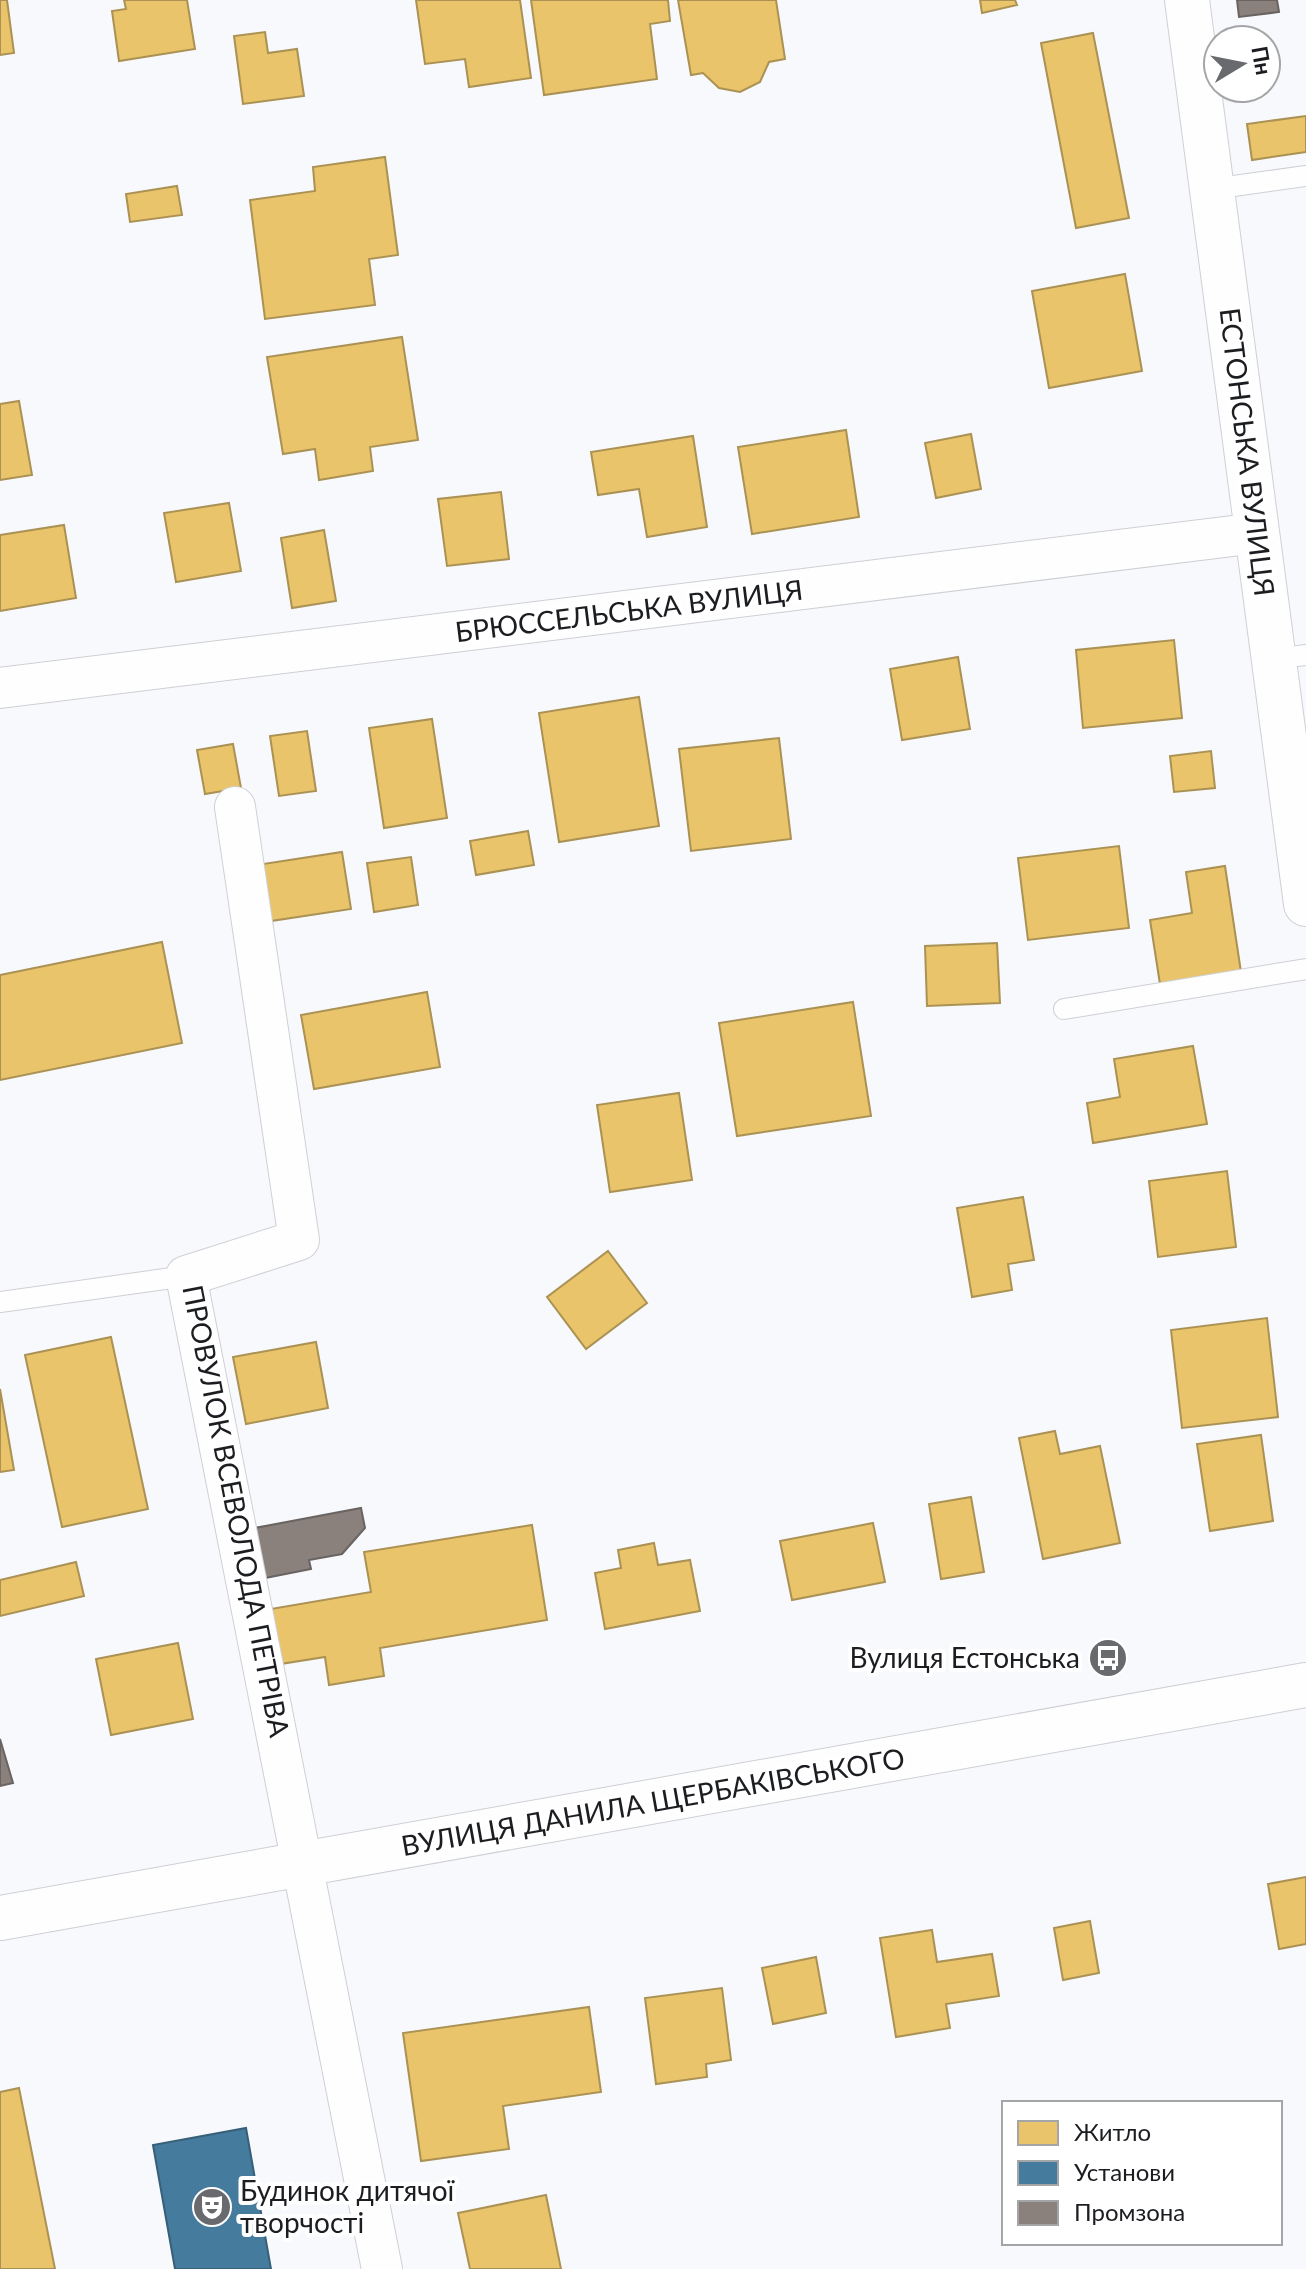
<svg xmlns="http://www.w3.org/2000/svg" width="1306" height="2269" font-family="Lato,sans-serif">
<style>
.homes{fill:#e9c46a;stroke:#ab9254;stroke-width:2}
.public{fill:#457b9d;stroke:#385f78;stroke-width:2}
.industry{fill:#8a817c;stroke:#696361;stroke-width:2}
.lines{fill:none;stroke-linecap:round;stroke-linejoin:round}
.lane-casing{stroke:#ced0d4;stroke-width:22}
.street-casing{stroke:#ced0d4;stroke-width:42}
.secondary-casing{stroke:#ced0d4;stroke-width:46}
.lane{stroke:#fefeff;stroke-width:20}
.street{stroke:#fefeff;stroke-width:40}
.secondary{stroke:#fefeff;stroke-width:44}
.labels{text-anchor:middle;stroke-width:8;stroke-linejoin:round;paint-order:stroke}
.street-label{font-size:28px;fill:#1b1d21;stroke:#fff}
.poi-label{font-size:28px;fill:#1b1d21;stroke:#fff;text-anchor:end}
</style>
<rect width="100%" height="100%" fill="#f7f9fc"/>
<!-- homes -->
<path class="homes" d="M0 0H7L14 53 0 55Z
M124 0H187L195 49 119 61 112 11 126 9Z
M416 0H520L531 78 469 87 465 59 425 64Z
M531 0H668L670 21 650 24 657 79 544 95Z
M678 0H776L785 59 769 62 760 82 740 92 719 88 703 73 691 75Z
M980 0H1015L1017 5 982 13Z
M265 32 268 53 297 49 304 96 243 104 234 36Z
M1093 33 1129 218 1076 228 1041 43Z
M1306 116V152L1252 160 1247 124Z
M385 157 398 255 369 259 375 305 265 319 250 200 315 191 313 167Z
M177 186 182 215 130 222 126 194Z
M1125 274 1142 371 1049 388 1032 291Z
M402 337 418 440 370 447 373 471 319 480 315 449 283 454 267 357Z
M19 401 32 475 0 480V404Z
M846 430 859 517 752 534 738 447Z
M971 434 981 489 936 498 925 443Z
M693 436 707 527 647 537 639 489 598 495 591 452Z
M501 492 509 559 447 566 438 499Z
M229 503 241 571 176 582 164 513Z
M64 525 76 598 0 611V535Z
M324 530 336 601 292 608 281 538Z
M1174 640 1182 718 1083 728 1076 650Z
M958 657 970 729 902 740 890 669Z
M639 697 659 826 559 842 539 713Z
M432 719 447 818 384 828 369 728Z
M307 731 316 791 279 796 270 736Z
M779 738 791 839 691 851 679 749Z
M233 744 241 788 205 794 197 750Z
M1211 751 1215 788 1174 792 1170 756Z
M528 831 534 865 476 875 470 841Z
M1119 846 1129 928 1028 940 1018 858Z
M342 852 351 909 271 921 263 864Z
M411 857 418 905 374 912 367 863Z
M1225 866 1241 972 1160 984 1150 920 1192 913 1186 872Z
M162 942 182 1043 0 1080V975Z
M997 943 1000 1003 927 1006 925 946Z
M427 992 440 1067 314 1089 301 1015Z
M853 1002 871 1116 737 1136 719 1023Z
M1193 1046 1207 1124 1093 1143 1087 1103 1120 1097 1114 1059Z
M679 1093 692 1180 610 1192 597 1105Z
M1227 1171 1236 1247 1158 1257 1149 1181Z
M1023 1197 1034 1260 1008 1264 1012 1290 972 1297 957 1208Z
M608 1251 647 1303 586 1349 547 1297Z
M1267 1318 1278 1417 1182 1428 1171 1330Z
M111 1337 148 1509 62 1527 25 1355Z
M316 1342 328 1408 246 1424 233 1357Z
M0 1389 14 1470 0 1472Z
M1055 1431 1060 1454 1100 1446 1120 1543 1043 1559 1019 1438Z
M1261 1435 1273 1521 1210 1531 1197 1444Z
M971 1497 984 1572 941 1579 929 1504Z
M873 1523 885 1582 792 1600 780 1541Z
M532 1525 547 1620 380 1648 384 1676 329 1685 325 1657 268 1666 259 1611 371 1592 364 1552Z
M654 1543 658 1565 690 1560 700 1611 605 1629 595 1573 621 1568 618 1550Z
M76 1562 84 1596 0 1616V1580Z
M178 1643 193 1719 111 1735 96 1659Z
M1306 1877V1944L1279 1949 1268 1884Z
M1090 1921 1099 1973 1063 1980 1054 1928Z
M932 1930 937 1962 992 1954 999 1996 946 2004 950 2028 896 2037 880 1938Z
M816 1957 826 2013 773 2024 762 1968Z
M722 1988 731 2060 706 2064 707 2077 656 2084 645 1998Z
M589 2007 601 2092 503 2106 509 2149 421 2161 403 2033Z
M19 2088 55 2269H0V2092Z
M546 2195 561 2269H470L458 2213Z"/>
<!-- public -->
<path class="public" d="M246 2128 271 2269H175L153 2145Z"/>
<!-- industry -->
<path class="industry" d="M1237 0H1277L1279 12 1239 17Z
M361 1508 365 1528 342 1554 309 1560 311 1569 255 1580 244 1530Z
M0 1739 13 1783 0 1786Z"/>
<g class="lines">
<!-- lane casing -->
<g class="lane-casing">
<path id="lane" d="M1212 189 1306 176
M1274 659 1306 655
M1064 1009 1306 969
M0 1302 186 1276"/>
</g>
<!-- street casing -->
<g class="street-casing">
<path id="street" d="M0 688 1257 533
M235 807 299 1240 186 1276 382 2269"/>
</g>
<!-- secondary casing -->
<g class="secondary-casing">
<path id="secondary" d="M1187 0 1306 904
M0 1918 1306 1685"/>
</g>
<!-- lane -->
<use href="#lane" class="lane"/>
<!-- street -->
<use href="#street" class="street"/>
<!-- secondary -->
<use href="#secondary" class="secondary"/>
</g>
<!-- icons -->
<defs>
<g id="bus-disc" transform="scale(2)"><circle r="9.5" fill="#686a6e" stroke="#fff"/><path d="M-5-6H5V4H4V6H2V4H-2V6H-4V4H-5ZM-3.5-4V0h7V-4ZM-3.5 1.2v1.5H-2V1.2ZM2 1.2v1.5H3.5V1.2Z" fill="#fff"/></g>
<g id="theatre-disc" transform="scale(2)"><circle r="9.5" fill="#686a6e" stroke="#fff"/><path d="M-5-5.5Q0-4 5-5.5V0Q5 5 0 6Q-5 5-5 0ZM-3.3-2.5H-1v1.5H-3.3ZM1-2.5H3.3v1.5H1ZM-2.8 1Q0 5.5 2.8 1Z" fill="#fff"/></g>
</defs>
<g fill-rule="evenodd">
<use href="#bus-disc" x="1108" y="1658"/>
<use href="#theatre-disc" x="212" y="2207"/>
</g>
<g class="labels">
<!-- street labels -->
<g class="street-label">
<text transform="translate(1247 452) rotate(83)" y="10">ЕСТОНСЬКА ВУЛИЦЯ</text>
<text transform="translate(629 611) rotate(-7)" y="10">БРЮССЕЛЬСЬКА ВУЛИЦЯ</text>
<text transform="translate(236 1511) rotate(79)" y="10">ПРОВУЛОК ВСЕВОЛОДА ПЕТРІВА</text>
<text transform="translate(653 1802) rotate(-10)" y="10">ВУЛИЦЯ ДАНИЛА ЩЕРБАКІВСЬКОГО</text>
</g>
<!-- poi labels -->
<g class="poi-label">
<text x="1080" y="1668">Вулиця Естонська</text>
<text x="240" y="2201" text-anchor="start">Будинок дитячої<tspan x="240" dy="32">творчості</tspan></text>
</g>
</g>
<!-- legend -->
<rect x="1002" y="2101" width="280" height="144" fill="#ffffff" stroke="#a4a5a6" stroke-width="2"/>
<rect x="1018" y="2121" width="40" height="24" fill="#e9c46a" stroke="#a4a5a6" stroke-width="2"/>
<text x="1074" y="2141" font-size="24" fill="#1b1d21">Житло</text>
<rect x="1018" y="2161" width="40" height="24" fill="#457b9d" stroke="#a4a5a6" stroke-width="2"/>
<text x="1074" y="2181" font-size="24" fill="#1b1d21">Установи</text>
<rect x="1018" y="2201" width="40" height="24" fill="#8a817c" stroke="#a4a5a6" stroke-width="2"/>
<text x="1074" y="2221" font-size="24" fill="#1b1d21">Промзона</text>
<!-- north arrow -->
<g transform="translate(1242 64) rotate(80)"><circle r="38" fill="#ffffff" stroke="#a4a5a6" stroke-width="2"/>
<path d="M0-6L14 30L0 20L-14 30Z" fill="#686a6e"/>
<text y="-12" font-size="22" font-weight="bold" text-anchor="middle" fill="#1b1d21">Пн</text>
</g>
</svg>
